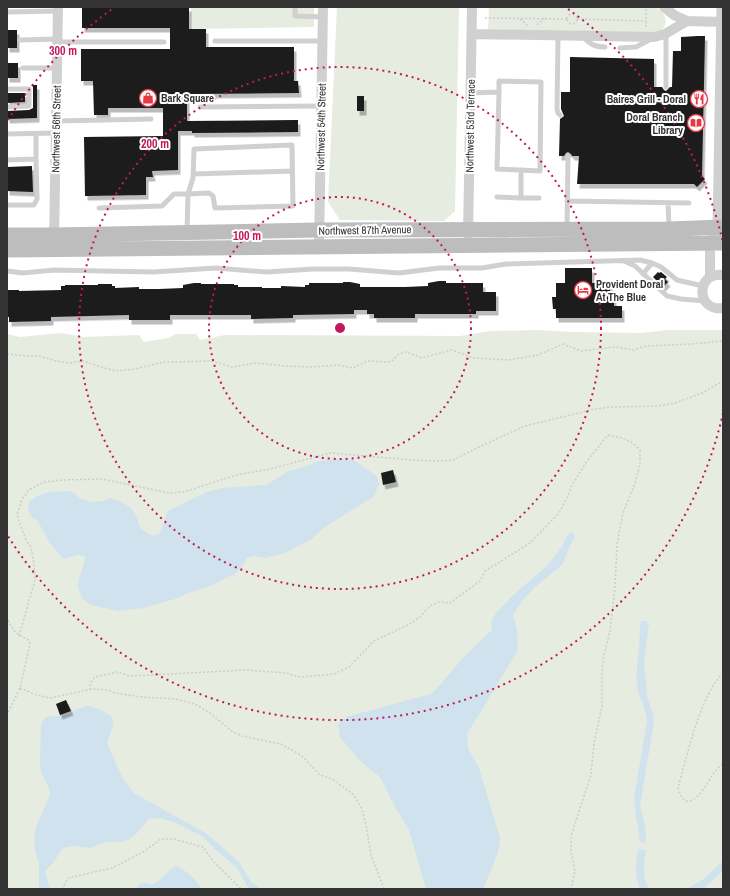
<svg xmlns="http://www.w3.org/2000/svg" width="730" height="896" font-family="'Archivo Narrow',sans-serif">
<style>
.green{fill:#e6ecdf}
.water{fill:#cfe2ee}
.building{fill:#1a1a1a;filter:url(#shadow)}
.lines{fill:none;stroke-linecap:round;stroke-linejoin:round}
.path{stroke:#cdcdcd;stroke-width:1.5;stroke-dasharray:2 2;stroke-linecap:butt}
.service{stroke:#d0d0d0;stroke-width:5}
.minor{stroke:#d0d0d0;stroke-width:10}
.tertiary{stroke:#d0d0d0;stroke-width:13}
.secondary{stroke:#bdbdbd;stroke-width:15}
.ring{fill:none;stroke:#c2185b;stroke-width:2;stroke-dasharray:2 4}
.labels{text-anchor:middle;stroke-width:4;stroke-linejoin:round;paint-order:stroke}
.poi-label{font-size:11px;font-weight:bold;fill:#333;stroke:#fff;text-anchor:start}
.street-label{font-size:11px;fill:#333;stroke:#fff}
.centre{fill:#c2185b;stroke:#fff;stroke-width:2}
.ring-label{font-size:12px;text-anchor:middle;font-weight:bold;fill:#c2185b;stroke:#fff;stroke-width:4;stroke-linejoin:round;paint-order:stroke}
</style>
<defs>
<filter id="shadow"><feDropShadow dx="2.5" dy="4.5" stdDeviation="0" flood-color="#0004"/></filter>
</defs>
<rect width="100%" height="100%" fill="#fff"/>
<!-- green -->
<path class="green" d="M191 7H314V27L191 29Z
M337 7H459L455 211 444 221 340 220 328 202Z
M489 7H655C668 13 669 26 658 34L488 32Z
M537 330 571 332 641 333 668 330H723V889H7V334L20 337 61 333 83 337 139 335 144 342 168 338 176 334H196L200 340 225 335 460 336 491 331Z"/>
<!-- water -->
<path class="water" d="M340 459 353 460 377 476 379 485 373 497 325 527 310 540 285 553 265 558 254 556 247 558 242 567 235 574 212 585 186 594 175 599 143 608 118 611 91 605 82 598 78 587 79 578 84 564 85 556 77 555 63 559 50 543 37 520 33 519 28 510 29 502 37 496 49 492 71 491 80 498 90 502 103 501 110 498 120 501 131 508 137 517 140 528 152 536 160 533 168 511 207 492 222 488 266 485 289 471 305 467 319 461Z
M573 532 575 535 562 565 534 588 522 601 513 615 517 630 518 650 467 734 468 748 479 768 500 838 498 853 483 889H426L409 830 394 805 380 777 360 761 340 737 338 724 346 717 431 694 438 687 463 658 492 630 491 622 496 613 512 596 548 565 561 548 568 534Z
M641 621H645L649 623 644 660 647 696 653 714 654 722 640 806 644 821 646 837 645 842 642 843 639 841 638 824 636 819 634 798 647 721C647 708 638 698 637 685 636 676 637 667 638 658 640 645 639 634 641 621Z
M85 706C93 706 96 708 103 711 121 720 111 728 107 743L122 777 134 793 207 834 239 862 251 882 261 889H249L237 868 216 850 203 837 174 822 160 818 149 819 136 834 128 840 120 842H105L90 848 73 846 63 848 53 863 45 871C46 878 48 882 50 889H39V863L35 852 34 838 36 827 50 795C50 784 41 777 40 767L41 724 46 717 65 715Z
M639 849 646 850C644 864 641 876 649 889H641C634 879 636 862 638 850Z
M723 861V871L703 889H686L701 881Z
M175 866C186 870 196 878 201 889H136C143 877 148 887 155 883 163 879 169 869 175 866Z"/>
<!-- building -->
<path class="building" d="M82 7H189V29H206V47H294V81H298L299 93 187 94V121L298 120V132L192 133V131H178V170L152 171 153 177H146V195L85 196 84 137 163 136V108H108V115H94L93 81H81V49H170V28H82Z
M7 30H17V48H7Z
M698 36H705L702 176 705 179 697 187 694 184H577L579 156H572L571 154 568 152 566 153 564 156H559L560 119 564 116 561 109V92H570V57L654 59V87H662L664 90 666 91 670 87H672L673 51H681V37Z
M7 63H18V78H7Z
M25 85H37V118L7 119V111L29 110 33 108V87L31 85Z
M7 93H25V102L7 103Z
M357 96H364V111H357Z
M32 166 33 192 7 191V167Z
M565 268H592V283H610V298H614V306H622V318H556V309H553L552 297H556V283H565Z
M658 272 659 273 661 272 667 277 665 279 668 282 663 287 653 277Z
M439 281H446V283H483V292H496V311H476V314H415V318H374V314H367V310H354V314L293 315V318L251 319V315H170V320H129V315L51 317V321L9 322V317H7V290H19V291L61 290V286H65V285H98V284H112V286H115V288L139 287V289H159L183 288V285L194 283H201V284H234V285H238V287H262V288H281V286L305 287V285H309V283H343V282H350L360 284V287H405L428 286V283Z
M393 470 396 482 383 485 381 473Z
M66 700 71 711 60 715 56 704Z"/>
<g class="lines">
<!-- path -->
<path class="path" d="M567 19a5 5 0 1 1 10 0a5 5 0 1 1-10 0Z
M485 18 567 19
M520 19 528 26
M577 19 646 21
M537 25 545 18
M646 27V7
M7 354 28 356H39L56 361 70 363 82 361 115 371 135 369 164 362H173L211 361 232 367 256 363 285 366 313 367 337 365 353 368 367 361 391 362 399 354 406 352 422 358 452 350 474 358 508 360 538 355 563 344 581 351 606 348 616 347 633 350 646 346 692 344 723 341
M7 616C10 629 17 635 29 640L30 644 20 688 7 715
M19 636 35 580 34 564 31 547 26 540 17 515 22 499 29 490 44 482 63 480 102 479 169 493 184 492 236 475 270 469 331 453 412 460 437 461 453 460 483 445 525 426 595 409 612 407 659 406 675 403 702 393 723 381
M723 673C701 694 686 758 678 788 687 819 705 787 712 776 715 771 719 767 723 764
M20 688 37 695 50 698 93 689 108 690 115 693 142 697 175 699 195 704 210 713 233 732 242 736 281 744 292 750 302 756 320 775 332 779 354 795 362 809 366 825 371 855 384 889
M90 690V683L95 677 117 672 130 676 246 670 286 673 300 677 334 674 349 667 374 641 410 624 420 617 430 606 438 602 450 603 480 581 485 571 530 543 559 513 567 498 572 485 587 461 608 435C623 438 630 439 640 450V465L635 483 623 513 617 544 615 588 610 631 604 655 602 669V706L594 743 591 775 571 836V851L575 871 571 889
M62 889 68 878 112 868 145 851 161 839H174L203 847 213 861 241 889"/>
<!-- service -->
<path class="service" d="M295 7V16L323 17
M7 12 58 11
M558 36 557 109 558 113 560 115
M583 37C590 44 595 47 605 47
M20 40 58 39
M215 41H322
M57 42H164
M620 48 636 47 653 38
M23 68H57
M666 87V33
M7 89H29V106L7 107
M470 93 499 92V81L541 82 540 171 497 169 499 92
M200 107 321 106
M56 121 151 119
M7 134 56 133
M292 145 293 206 215 208 213 196 209 193 188 194 193 178 194 149Z
M7 160 36 159V134
M193 174 292 171
M497 197 521 198V170
M521 198H539
M567 201 689 203
M668 203 669 228
M7 205H34L37 199 36 159
M99 208 162 206 174 194H188L187 232
M567 228 568 156
M624 261 635 266 667 296 681 299 705 301
M7 271 23 273 54 270 153 272 216 268 267 272 313 269H349L399 273 439 268H482L506 264 640 260 652 263 661 267 677 280 703 286
M643 274 652 263"/>
<!-- minor -->
<path class="minor" d="M664 7 674 15 687 21 723 22
M472 34 654 37 665 34 687 21
M468 235 472 7
M54 241 58 7
M319 247 323 7
M723 275C695 272 696 312 723 308
M710 277V243"/>
<!-- tertiary -->
<path class="tertiary" d="M714 236 719 227 723 7"/>
<!-- secondary -->
<path class="secondary" d="M7 235H54L319 230 669 229 723 227
M7 250 723 243"/>
</g>
<!-- distance rings -->
<g class="ring">
<circle cx="340" cy="328" r="131"/>
<circle cx="340" cy="328" r="261"/>
<path d="M723 413A392 392 0 0 1 8 536M8 120A392 392 0 0 1 112 9M568 9A392 392 0 0 1 723 243"/>
</g>
<!-- icons -->
<defs>
<g id="shop-ring" transform="scale(0.9)"><circle r="9.5" fill="#fff" stroke="#e63946" stroke-width="1.5"/><path d="M-5-2.5h2.3a2.7 3.5 0 0 1 5.4 0H5L5.5 6h-11ZM-1.5-2.5h3a1.5 2.3 0 0 0-3 0Z" fill="#e63946"/></g>
<g id="restaurant-ring" transform="scale(0.9)"><circle r="9.5" fill="#fff" stroke="#e63946" stroke-width="1.5"/><path d="M-5-6h1v4h1v-4h1v4h1v-4h1v5L-1.5 .5V6h-2V.5L-5-1ZM5-6V6H3V1.5H1.5Q1.5-4 5-6Z" fill="#e63946"/></g>
<g id="library-ring" transform="scale(0.9)"><circle r="9.5" fill="#fff" stroke="#e63946" stroke-width="1.5"/><path d="M-6-4Q-3-5.5-.7-3.5V5Q-3 3-6 4ZM6-4Q3-5.5 .7-3.5V5Q3 3 6 4Z" fill="#e63946"/></g>
<g id="hotel-ring" transform="scale(0.9)"><circle r="9.5" fill="#fff" stroke="#e63946" stroke-width="1.5"/><path d="M-6-4.5h1.5V1H6V5H4.5V3h-9V5H-6ZM-4 0a1.8 1.8 0 1 1 3.6 0ZM.5 0V-2.5h3Q6-2.5 6 0Z" fill="#e63946"/></g>
</defs>
<g fill-rule="evenodd">
<use href="#shop-ring" x="148" y="98"/>
<use href="#restaurant-ring" x="699" y="99"/>
<use href="#library-ring" x="696" y="123"/>
<use href="#hotel-ring" x="583" y="290"/>
</g>
<g class="labels">
<!-- poi labels -->
<g class="poi-label">
<text x="161" y="102">Bark Square</text>
<text x="686" y="103" text-anchor="end">Baires Grill - Doral</text>
<text x="683" y="121" text-anchor="end">Doral Branch<tspan x="683" dy="13">Library</tspan></text>
<text x="596" y="288">Provident Doral<tspan x="596" dy="13">At The Blue</tspan></text>
</g>
<!-- street labels -->
<g class="street-label">
<text transform="translate(470 126) rotate(-89)" y="4">Northwest 53rd Terrace</text>
<text transform="translate(321 127) rotate(-89)" y="4">Northwest 54th Street</text>
<text transform="translate(56 129) rotate(-89)" y="4">Northwest 56th Street</text>
<text transform="translate(365 230) rotate(-1)" y="4">Northwest 87th Avenue</text>
</g>
</g>
<circle cx="340" cy="328" r="6" class="centre"/>
<g class="ring-label">
<text x="63" y="55">300 m</text>
<text x="155" y="148">200 m</text>
<text x="247" y="240">100 m</text>
</g>
<!-- border -->
<rect width="730" height="896" fill="none" stroke="#333333" stroke-width="16"/>
</svg>
